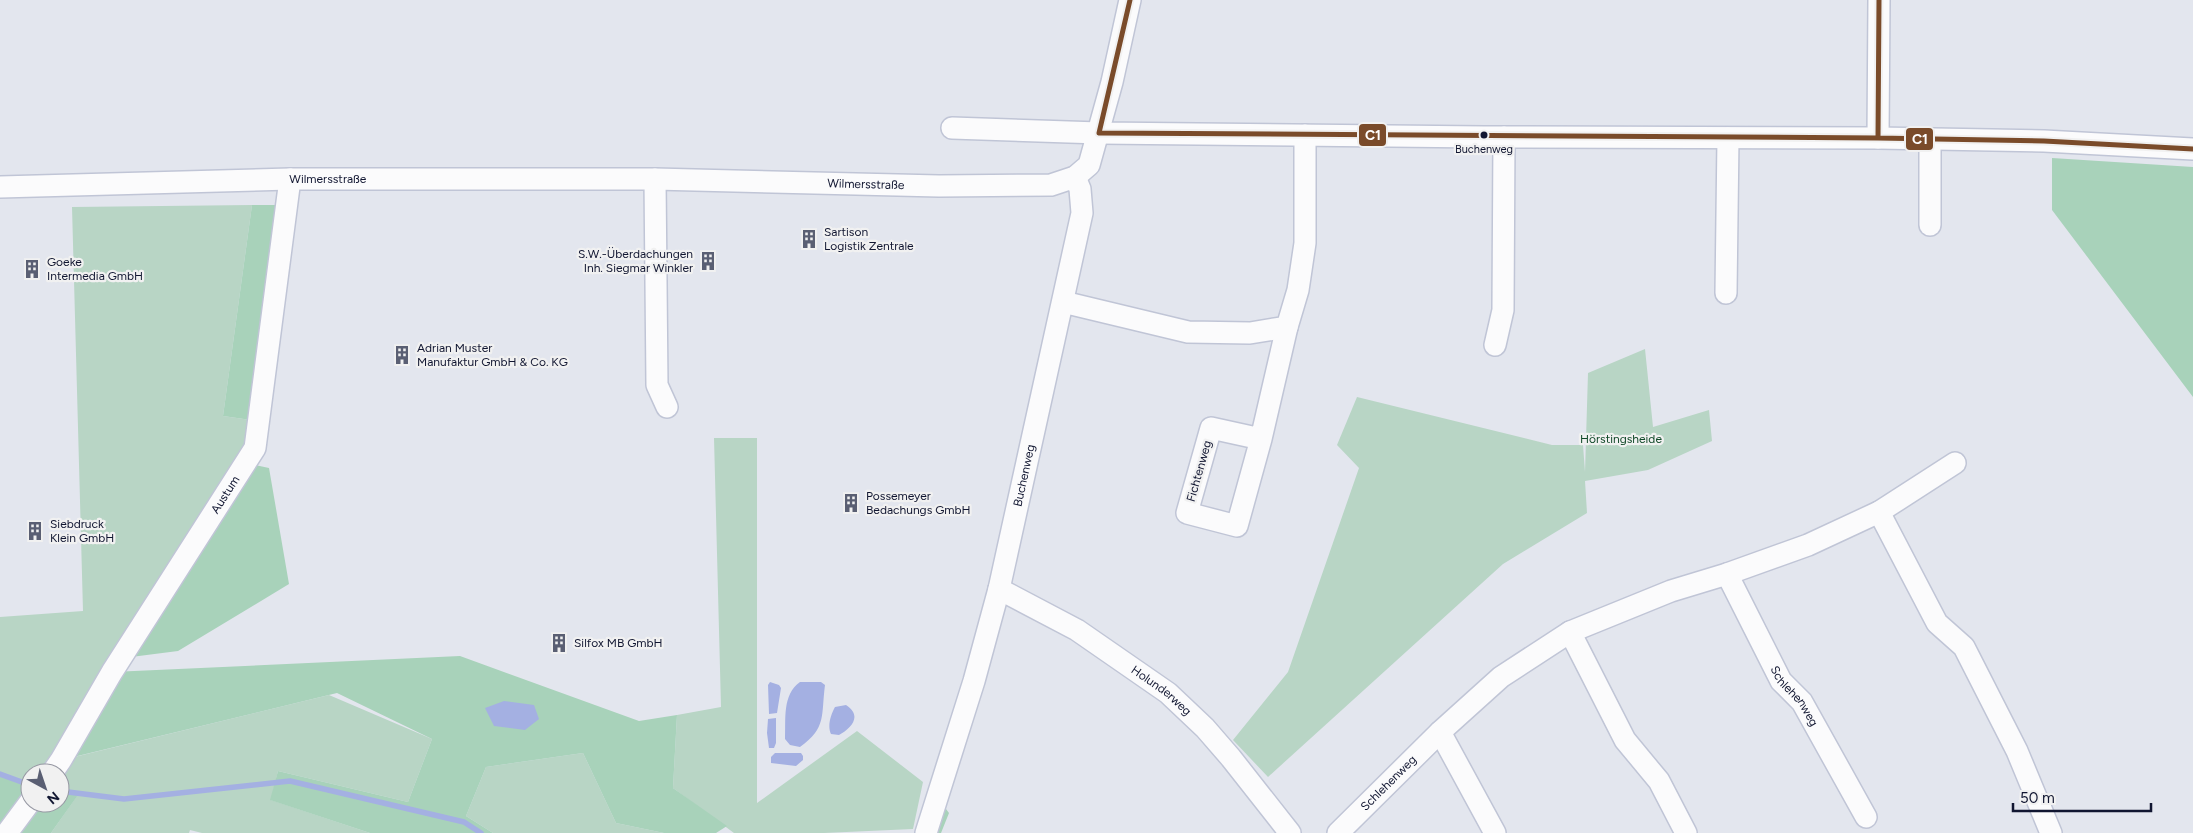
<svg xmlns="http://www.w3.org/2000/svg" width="2193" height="833" font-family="Figtree,sans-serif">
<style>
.green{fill:#b8d5c5}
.forest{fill:#a8d2ba}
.water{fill:#a4b0e2}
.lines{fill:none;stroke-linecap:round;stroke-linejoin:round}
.stream{stroke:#a4b0e2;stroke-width:5.5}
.street-casing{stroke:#c0c5d6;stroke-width:24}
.street{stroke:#fbfbfc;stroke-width:21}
.bus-1-casing{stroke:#f1f1f1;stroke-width:9}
.bus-1{stroke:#7a4b2a;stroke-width:5}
.bus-dot{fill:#111631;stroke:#f1f1f1;stroke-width:2}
.labels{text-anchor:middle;stroke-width:4.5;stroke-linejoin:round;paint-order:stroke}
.bus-label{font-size:11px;fill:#111631;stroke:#f1f1f1}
.street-label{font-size:12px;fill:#111631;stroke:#f1f1f1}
.poi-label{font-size:12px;fill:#111631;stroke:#f1f1f1;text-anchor:start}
.park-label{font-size:12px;fill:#114929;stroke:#f1f1f1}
.line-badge{stroke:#f1f1f1;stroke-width:2}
.badge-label{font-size:14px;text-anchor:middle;font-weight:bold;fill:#fff}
</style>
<rect width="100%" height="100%" fill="#e3e6ee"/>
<!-- green -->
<path class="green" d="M252 205 223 416 258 421 62 760 329 695 432 739 408 802 278 771 271 800 370 833H202L190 830 189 833H51L77 796 60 792V773H30V785L0 774V617L83 611 72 207Z
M1645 349 1653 427 1709 410 1712 441 1648 470 1585 481 1587 513 1503 564 1268 777 1233 740 1288 672 1359 468 1337 445 1357 397 1552 445H1583L1585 472 1588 373Z
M714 438H757V803L857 731 923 782 913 829 824 833H734L673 788 677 715 721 707Z
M583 753 616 823 664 833H493L466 816 486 767Z"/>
<!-- forest -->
<path class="forest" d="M2052 158 2193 167V397L2052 210Z
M252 205H287L258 421 223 416Z
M255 465 269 468 289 584 178 651 131 657Z
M460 656 639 721 677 715 673 788 727 826 716 833H664L616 823 583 753 486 767 466 816 493 833H370L270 800 278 771 408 802 432 739 337 693 61 760 112 672Z
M0 774 30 785V803H60V792L78 795 51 833H0Z
M943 805 949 813 941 833H933Z"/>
<!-- water -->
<path class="water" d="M770 682 779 685 781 688 777 713 769 714 768 685Z
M800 682H821L825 685C821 715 827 728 800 747L790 745 785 739C786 719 782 695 800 682Z
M504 701 534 705 539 719 525 730 494 726 485 708Z
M846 705C863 716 851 728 839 735L831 734C827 726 831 714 835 707Z
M776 718V743L774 748H769L767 733 768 719Z
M775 753H801L803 756V760L796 766 771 763V757Z"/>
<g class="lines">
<!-- stream -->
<path class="stream" d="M0 774 30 785
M60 791 124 799 290 781 464 822 481 833"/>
<!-- street casing -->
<g class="street-casing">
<g id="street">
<path d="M952 128 1099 133 1484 137 1878 138 2044 141 2193 149"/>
<path d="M1878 138 1879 0"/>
<path d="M1930 139V225"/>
<path d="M655 179 657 385 667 407"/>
<path id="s1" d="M0 187 290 179H655L939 186 1051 185 1075 177 1089 165 1112 82 1130 0"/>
<path d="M1726 293 1728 138"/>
<path d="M1063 302 1188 332 1250 333 1287 327 1298 290 1305 243V135"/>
<path d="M1495 345 1503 310 1504 137"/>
<path d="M1261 439 1211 428 1187 513 1237 526 1261 439 1287 327"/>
<path d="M1879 512 1937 623 1964 647 2017 751 2051 833"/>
<path id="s2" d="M1727 574 1781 681 1802 702 1866 817"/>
<path id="s3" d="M999 589 1077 630 1168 693 1205 728 1231 758 1290 833"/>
<path d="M1570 632 1625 740 1659 781 1686 833"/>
<path d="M1440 732 1495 833"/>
<path id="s4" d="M52 773 61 760 112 672 255 448 290 179"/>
<path d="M7 833 30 802"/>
<path id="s5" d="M926 833 974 681 999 589 1082 213 1080 189 1075 177"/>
<path id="s6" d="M1338 833 1440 732 1501 677 1570 632 1671 591 1727 574 1808 545 1879 512 1955 463"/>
</g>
</g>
<!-- street -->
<use href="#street" class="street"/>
<!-- bus-1 casing -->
<g class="bus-1-casing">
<path id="bus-1" d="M1099 133 1878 138 2044 141 2193 149
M1099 133 1130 0
M1878 138 1879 0"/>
</g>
<!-- bus-1 -->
<use href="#bus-1" class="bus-1"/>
</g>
<!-- icons -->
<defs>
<g id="building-bare" transform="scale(1.5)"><path d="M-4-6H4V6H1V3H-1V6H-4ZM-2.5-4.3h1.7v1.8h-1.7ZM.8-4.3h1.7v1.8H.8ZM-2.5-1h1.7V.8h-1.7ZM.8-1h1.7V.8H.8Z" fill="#5a5f73" stroke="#f1f1f1" stroke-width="2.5" paint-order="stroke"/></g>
</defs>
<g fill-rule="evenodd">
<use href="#building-bare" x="809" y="239"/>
<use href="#building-bare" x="708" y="261"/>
<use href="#building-bare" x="32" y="269"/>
<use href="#building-bare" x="402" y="355"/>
<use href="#building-bare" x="851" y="503"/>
<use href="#building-bare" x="35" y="531"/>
<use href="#building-bare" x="559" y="643"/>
</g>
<!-- markers -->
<circle class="bus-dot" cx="1484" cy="135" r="4.5"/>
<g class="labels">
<!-- bus labels -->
<g class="bus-label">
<text x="1484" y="153">Buchenweg</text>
</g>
<!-- street labels -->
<g class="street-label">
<text dy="4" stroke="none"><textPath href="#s1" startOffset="328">Wilmersstraße</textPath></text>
<text dy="4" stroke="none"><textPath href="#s1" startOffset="866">Wilmersstraße</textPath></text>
<text transform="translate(1199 471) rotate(-74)" y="4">Fichtenweg</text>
<text dy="4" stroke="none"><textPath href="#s5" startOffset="371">Buchenweg</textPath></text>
<text dy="4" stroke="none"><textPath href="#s4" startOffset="328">Austum</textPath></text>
<text dy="4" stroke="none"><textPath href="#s3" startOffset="192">Holunderweg</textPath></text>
<text dy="4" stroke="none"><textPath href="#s2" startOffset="140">Schlehenweg</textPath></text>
<text dy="4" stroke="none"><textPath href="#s6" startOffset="71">Schlehenweg</textPath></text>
</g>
<!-- poi labels -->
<g class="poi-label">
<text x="824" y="236">Sartison<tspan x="824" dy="14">Logistik Zentrale</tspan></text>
<text x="693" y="258" text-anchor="end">S.W.-Überdachungen<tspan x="693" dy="14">Inh. Siegmar Winkler</tspan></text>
<text x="47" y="266">Goeke<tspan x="47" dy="14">Intermedia GmbH</tspan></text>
<text x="417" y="352">Adrian Muster<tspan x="417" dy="14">Manufaktur GmbH &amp; Co. KG</tspan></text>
<text x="866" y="500">Possemeyer<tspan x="866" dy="14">Bedachungs GmbH</tspan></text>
<text x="50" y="528">Siebdruck<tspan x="50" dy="14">Klein GmbH</tspan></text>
<text x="574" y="647">Silfox MB GmbH</text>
</g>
<!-- park labels -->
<g class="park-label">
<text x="1621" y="443">Hörstingsheide</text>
</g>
</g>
<g class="line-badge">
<rect x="1358" y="123" width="29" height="24" rx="5" fill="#7a4b2a"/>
<rect x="1905" y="127" width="29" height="24" rx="5" fill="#7a4b2a"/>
</g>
<g class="badge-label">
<text x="1373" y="140">C1</text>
<text x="1920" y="144">C1</text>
</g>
<!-- north arrow -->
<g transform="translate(45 788) rotate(140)"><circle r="24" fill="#f1f1f1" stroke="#9799a4"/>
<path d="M0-4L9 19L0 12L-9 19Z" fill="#5a5f73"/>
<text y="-8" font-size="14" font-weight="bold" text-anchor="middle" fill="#111631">N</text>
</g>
<!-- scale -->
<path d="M2013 803v8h138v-8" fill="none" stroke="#111631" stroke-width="2.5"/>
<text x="2020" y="803" font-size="15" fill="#111631" stroke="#f1f1f1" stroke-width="4" paint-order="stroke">50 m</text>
</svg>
